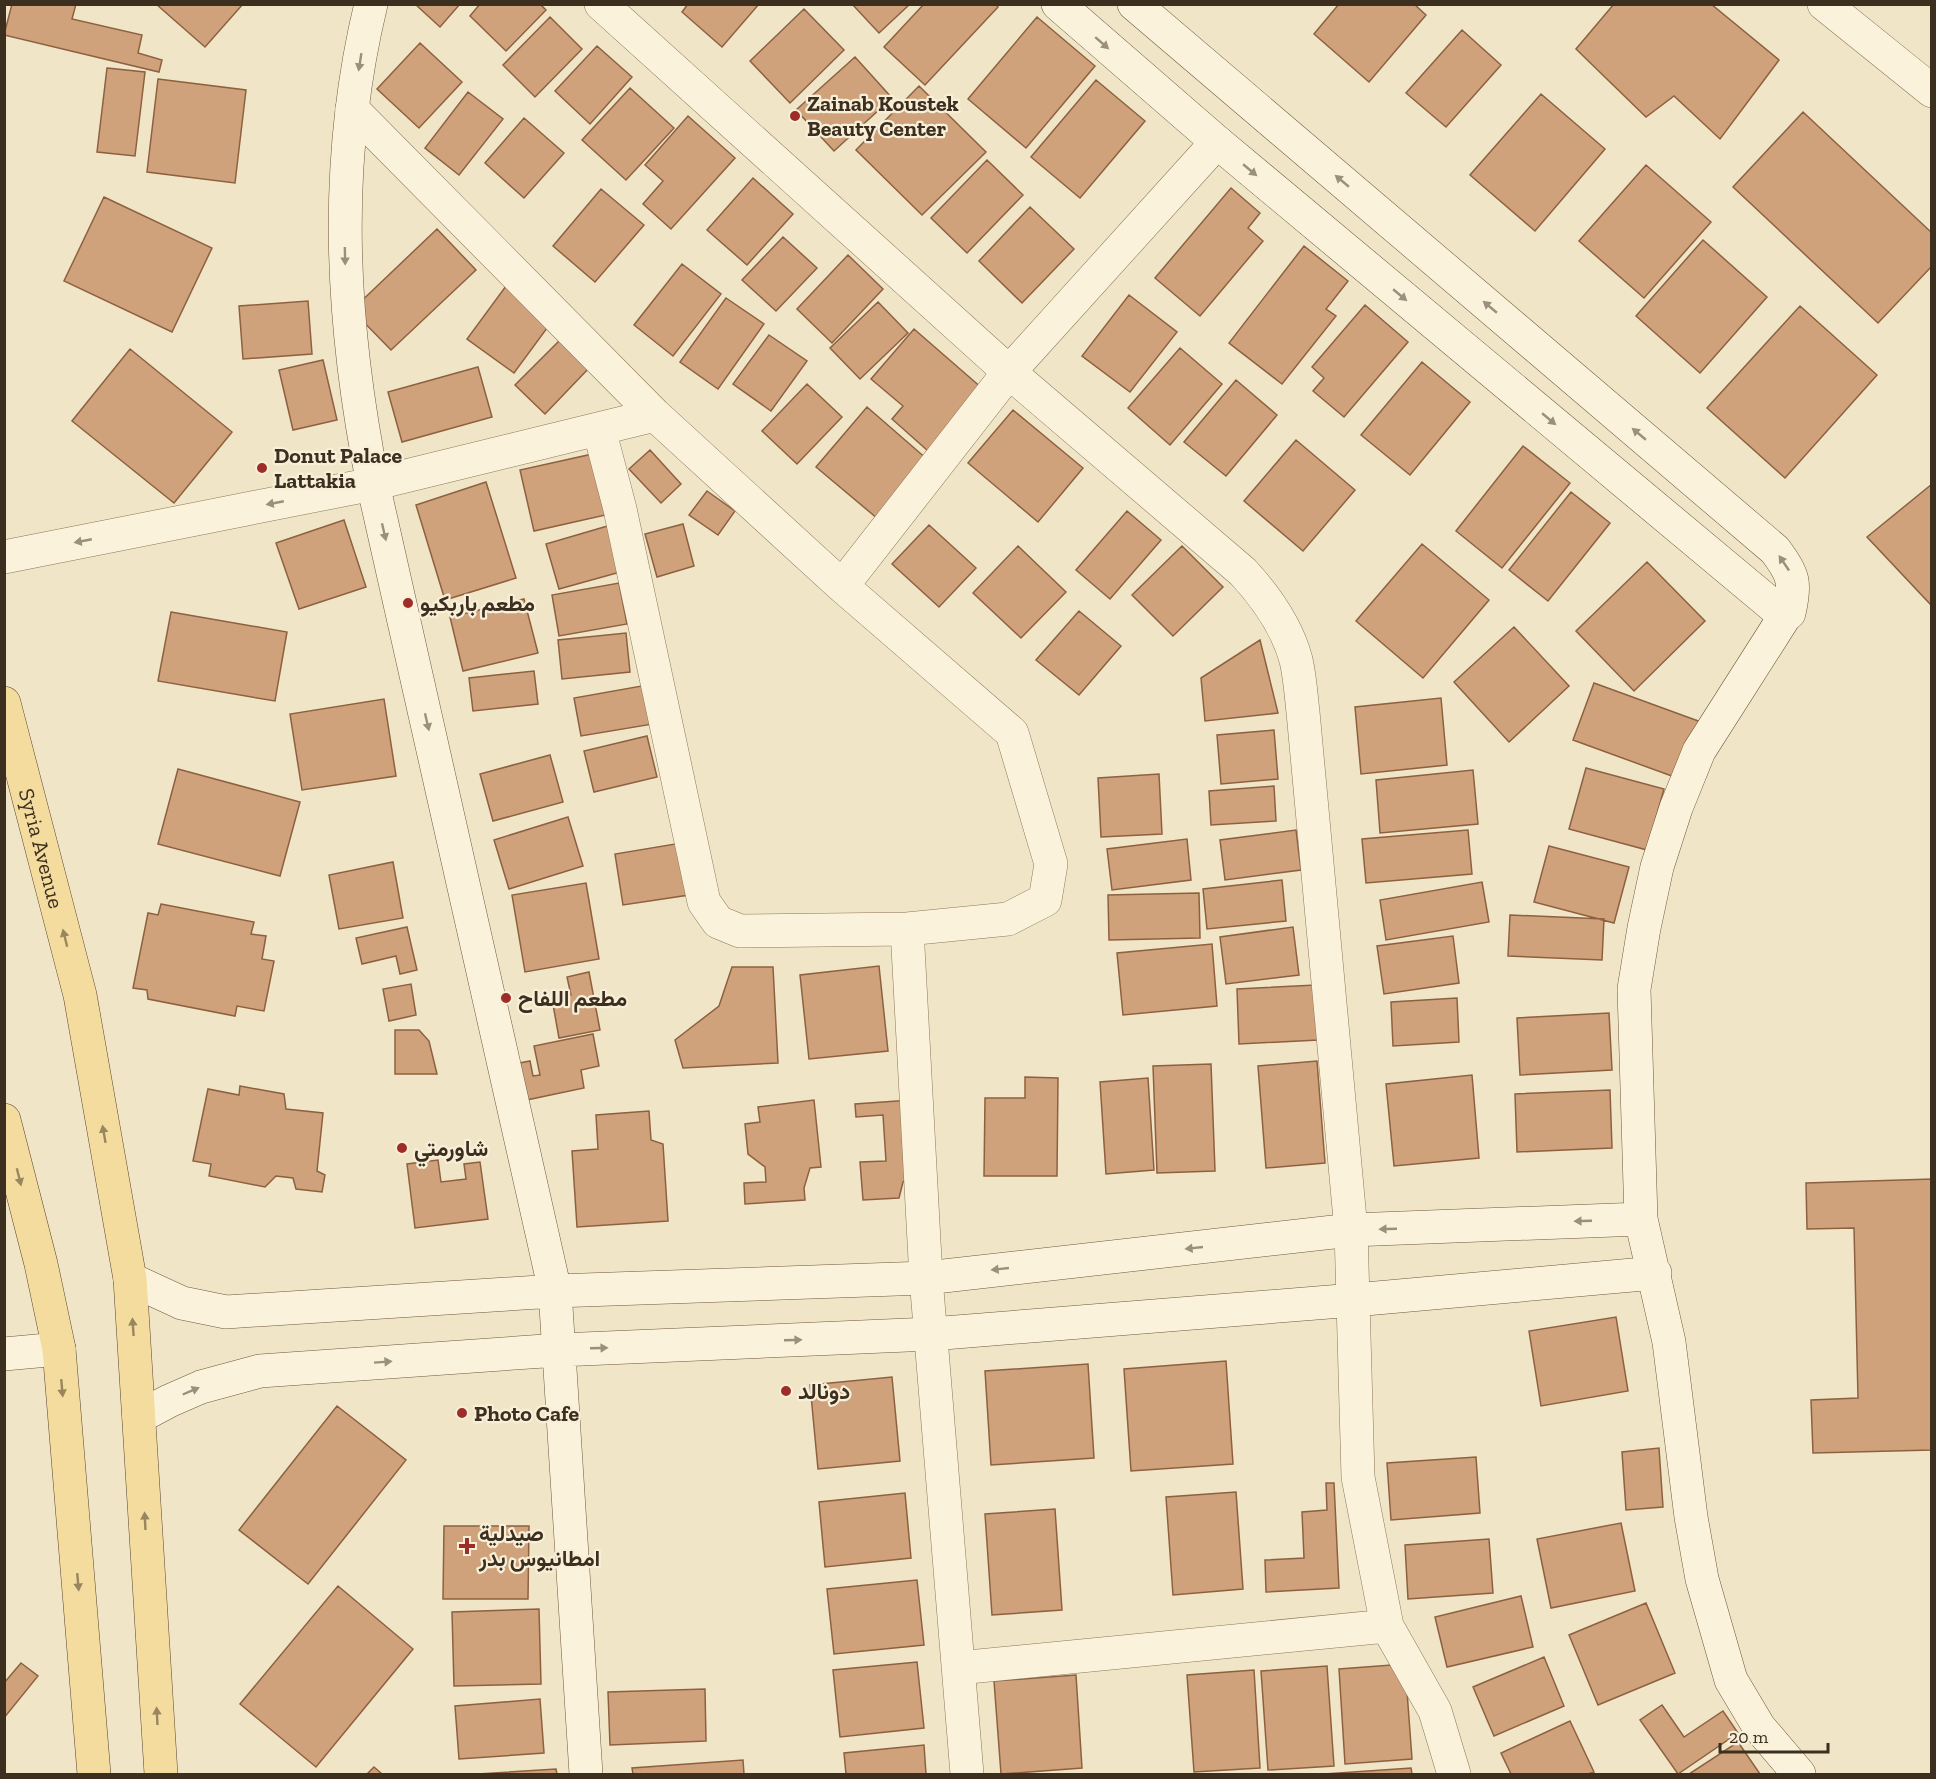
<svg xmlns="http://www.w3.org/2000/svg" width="1936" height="1779" font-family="'Zilla Slab',Vazirmatn,serif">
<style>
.building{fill:#d0a27c;stroke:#8d6140;stroke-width:1.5}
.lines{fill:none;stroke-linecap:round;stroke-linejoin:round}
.street-casing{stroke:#8d775b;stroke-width:34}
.secondary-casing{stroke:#6f583e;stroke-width:34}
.primary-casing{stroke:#5b452f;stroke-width:34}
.street{stroke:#faf2db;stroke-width:33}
.secondary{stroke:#faf2db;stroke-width:33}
.primary{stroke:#f4dc9e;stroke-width:33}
.oneway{fill:#9c907d}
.oneway2{fill:#98865e}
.poi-dot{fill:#9e2c29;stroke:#f7efd7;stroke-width:2}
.labels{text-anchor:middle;stroke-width:4.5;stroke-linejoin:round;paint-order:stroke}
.poi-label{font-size:22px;font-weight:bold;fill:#3d2f1f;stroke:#f7efd7;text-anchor:start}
.street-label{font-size:22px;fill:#3d2f1f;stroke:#f7efd7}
</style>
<rect width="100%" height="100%" fill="#f0e5c7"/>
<!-- building -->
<path class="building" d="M12 4H76L72 19 142 35 138 53 162 60 159 72 4 35Z
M156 4H243L205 47Z
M415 4H460L440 27Z
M480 4H540L546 10 506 51 470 16Z
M688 4H759L722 47 682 12Z
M852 4H910L879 33Z
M924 4H995L998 7 925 85 884 47Z
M1339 4H1414L1426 15 1369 82 1314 34Z
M1614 4H1711L1779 60 1720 139 1674 96 1646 117 1576 49Z
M804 9 844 50 790 103 750 61Z
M550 17 582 49 535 97 503 65Z
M1037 17 1095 66 1026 148 968 99Z
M1462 30 1501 65 1446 127 1406 93Z
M420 43 462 82 419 128 377 89Z
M597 46 632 77 590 124 555 91Z
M855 57 892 98 834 151 796 110Z
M107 68 145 72 135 156 97 152Z
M158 79 246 90 235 183 147 172Z
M1096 80 1145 121 1080 198 1031 157Z
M919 86 986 152 922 215 856 150Z
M630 88 674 128 626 180 582 140Z
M468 92 503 119 459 175 425 148Z
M1541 94 1605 149 1535 231 1470 175Z
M1803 112 1932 233V266L1878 323 1733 187Z
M688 116 735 158 671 229 643 204 663 181 645 165Z
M524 118 564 153 524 198 485 163Z
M987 160 1023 195 967 253 931 218Z
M1646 165 1711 222 1644 298 1579 241Z
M753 178 793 214 747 265 707 230Z
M1231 188 1260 213 1248 228 1263 241 1200 316 1155 278Z
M601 189 644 225 595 282 553 246Z
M104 197 212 248 172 332 64 281Z
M1030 207 1074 249 1022 303 979 261Z
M437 229 476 270 391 350 352 310Z
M783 237 817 268 776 311 742 280Z
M1703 240 1767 297 1700 373 1636 316Z
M1304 246 1348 281 1326 309 1336 316 1282 384 1229 343Z
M848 255 883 289 832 343 797 309Z
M682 264 721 294 673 356 634 325Z
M506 286 553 320 514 373 467 339Z
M1129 295 1177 332 1130 392 1082 356Z
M726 298 764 324 718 389 680 362Z
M308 301 312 354 243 359 239 306Z
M878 302 908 333 860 379 830 348Z
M1365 305 1408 342 1344 417 1313 391 1324 378 1312 367Z
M1800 306 1877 375 1785 478 1707 408Z
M914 329 983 389 928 451 892 419 903 406 871 379Z
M769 335 807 361 771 411 733 384Z
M561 339 590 367 545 414 515 385Z
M1180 348 1222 384 1170 445 1128 408Z
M130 349 232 432 174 503 72 421Z
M323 360 337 420 293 430 279 370Z
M1422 362 1470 402 1410 475 1361 435Z
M478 367 492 417 402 442 388 392Z
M1236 380 1277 415 1226 476 1184 442Z
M807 384 842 417 797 464 762 431Z
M867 407 928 460 878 519 816 467Z
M1013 410 1083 468 1038 522 968 463Z
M1296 440 1355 490 1303 551 1244 501Z
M1523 446 1570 483 1502 568 1456 531Z
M650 450 681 484 661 503 629 469Z
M597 453 610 514 534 531 520 470Z
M486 482 516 578 445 600 416 505Z
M1932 484V606L1867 537Z
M707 491 735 511 718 535 689 515Z
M1571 492 1610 523 1548 601 1509 570Z
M1127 511 1161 540 1110 599 1076 570Z
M344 520 366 587 299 609 276 543Z
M683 524 694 566 657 577 645 534Z
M611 525 624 571 559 589 546 544Z
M929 525 976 568 939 607 892 564Z
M1422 544 1489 600 1423 678 1356 621Z
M1018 546 1066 592 1021 638 973 593Z
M1182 546 1223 587 1173 636 1132 595Z
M1647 562 1705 621 1634 691 1576 631Z
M619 583 627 624 559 636 552 595Z
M524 599 538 653 463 671 450 617Z
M1079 611 1121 646 1079 695 1036 660Z
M171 612 287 632 275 701 158 681Z
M1514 627 1569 686 1509 742 1454 682Z
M626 633 630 672 562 679 558 640Z
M1260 640 1278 713 1205 721 1201 678Z
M534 671 538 704 473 711 469 678Z
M1594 683 1701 722 1680 779 1573 740Z
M647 685 653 724 581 736 574 698Z
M1441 698 1447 765 1361 774 1355 707Z
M384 699 396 776 302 790 290 714Z
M1274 730 1278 779 1221 784 1217 735Z
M647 736 657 777 594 792 584 751Z
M550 755 563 802 493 821 480 774Z
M1586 768 1664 789 1647 850 1569 829Z
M178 769 300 802 280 876 158 844Z
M1473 770 1478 824 1380 833 1376 780Z
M1159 774 1162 834 1101 837 1098 778Z
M1274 786 1276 821 1211 825 1209 791Z
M568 817 583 866 509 889 494 840Z
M1296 830 1301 870 1225 880 1220 840Z
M1468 830 1472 874 1366 883 1362 839Z
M1187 839 1191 880 1112 890 1107 849Z
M681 843 689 895 623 905 615 854Z
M1549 846 1629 867 1614 923 1534 902Z
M393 862 403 918 339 929 329 875Z
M1282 880 1286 921 1207 929 1203 889Z
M1482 882 1489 922 1386 940 1380 900Z
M586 883 599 959 525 972 512 895Z
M1199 893 1200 938 1109 940 1108 895Z
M161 904 254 922 251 934 266 936 262 959 274 961 264 1011 237 1006 235 1016 148 999 147 990 133 988 148 913 158 915Z
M1510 915 1604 919 1602 960 1508 956Z
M407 927 417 970 400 974 396 956 362 964 356 938Z
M1293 927 1299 975 1226 984 1220 937Z
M1453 936 1459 983 1384 994 1377 946Z
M1212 944 1217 1006 1123 1015 1117 953Z
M879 966 888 1051 809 1059 800 975Z
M732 967H773L778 1063 683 1068 675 1040 719 1006Z
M589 972 600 1030 559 1038 552 999 571 995 567 977Z
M411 984 416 1015 389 1021 383 989Z
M1316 985 1318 1040 1239 1044 1237 989Z
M1457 998 1459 1042 1393 1046 1391 1002Z
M1609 1013 1612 1070 1520 1075 1517 1018Z
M395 1030H419L429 1041 437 1074H395Z
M593 1034 599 1066 581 1070 584 1088 517 1102 509 1065 530 1061 533 1076 540 1075 534 1046Z
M1317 1061 1325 1163 1266 1168 1258 1066Z
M1211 1064 1215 1171 1157 1173 1153 1066Z
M1472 1075 1479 1158 1394 1166 1386 1084Z
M1025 1077 1058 1078 1057 1176H984L985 1098H1025Z
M1148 1078 1154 1170 1106 1174 1100 1082Z
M240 1086 284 1094 286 1109 323 1113 317 1171 325 1175 322 1192 296 1189 293 1178 276 1176 265 1187 209 1176 211 1164 193 1161 208 1089 239 1095Z
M1610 1090 1612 1148 1517 1152 1515 1094Z
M814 1100 821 1167 810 1168 804 1188 805 1200 745 1204 744 1183 766 1182 765 1167 748 1154 745 1124 760 1122 758 1107Z
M911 1100 916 1173 903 1182 899 1198 863 1200 860 1162 886 1161 883 1115 856 1117 855 1104Z
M649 1111 651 1140 663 1144 668 1221 577 1227 572 1151 598 1149 596 1115Z
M438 1160 441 1182 466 1179 464 1164 480 1162 488 1219 415 1228 407 1164Z
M1932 1179V1450L1813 1453 1811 1400 1858 1398 1854 1228 1807 1229 1806 1183Z
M1616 1317 1628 1391 1541 1406 1529 1331Z
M1226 1361 1233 1464 1131 1471 1124 1369Z
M1088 1364 1094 1458 991 1465 985 1371Z
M892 1377 900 1461 818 1469 810 1385Z
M337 1406 406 1460 308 1584 239 1530Z
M1659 1448 1663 1507 1626 1510 1622 1452Z
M1476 1457 1480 1513 1391 1520 1387 1463Z
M1326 1483H1334L1339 1588 1266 1592 1265 1560 1304 1558 1302 1512 1327 1510Z
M1236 1492 1243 1589 1173 1595 1166 1497Z
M905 1493 911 1558 825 1567 819 1502Z
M1055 1509 1062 1610 992 1615 985 1514Z
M1621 1523 1635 1591 1551 1608 1537 1539Z
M444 1526H529L528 1599H443Z
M1489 1539 1493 1593 1408 1599 1405 1545Z
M917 1580 924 1645 834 1654 827 1589Z
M338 1586 413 1649 316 1767 240 1704Z
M1521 1596 1533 1647 1447 1667 1435 1617Z
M1646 1603 1675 1673 1598 1705 1569 1635Z
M539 1609 541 1684 454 1686 452 1612Z
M1544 1657 1564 1706 1494 1736 1473 1687Z
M917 1662 924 1728 840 1737 833 1670Z
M21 1663 38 1676 4 1718V1683Z
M1405 1664 1412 1759 1345 1764 1339 1669Z
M1327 1666 1334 1766 1268 1770 1261 1671Z
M1254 1670 1260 1768 1194 1772 1187 1675Z
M1076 1675 1082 1768 1001 1774 994 1681Z
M705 1689 706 1741 610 1745 608 1692Z
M540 1699 544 1753 459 1759 455 1706Z
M1662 1705 1684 1737 1723 1711 1738 1733 1678 1774 1640 1720Z
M1570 1721 1594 1772 1588 1774H1511L1501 1753Z
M1738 1742 1760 1774H1689Z
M924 1745 926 1774H846L844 1753Z
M743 1760 744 1774H633L632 1768Z
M374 1767 382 1774H367Z
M1411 1768 1412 1774H1324Z
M556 1769 557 1774H478Z"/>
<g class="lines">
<!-- street casing -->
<g class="street-casing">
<path id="street" d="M601 4 1009 372 1243 572C1266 597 1287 626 1296 660 1300 677 1301 695 1303 712L1351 1230 1358 1477 1387 1626 1435 1711 1454 1774
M1824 4 1932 91
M352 109 655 415 842 586 1012 733 1051 864 1045 900 1008 919 907 929 740 931 718 922 704 902 620 509 599 429
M4 557 373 484 655 415
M842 586 1009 372 1217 142
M907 929 926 1278 967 1774
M958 1668 1387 1626"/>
</g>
<!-- secondary casing -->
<g class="secondary-casing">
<path id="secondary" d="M371 4C332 165 341 324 373 484L555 1291 586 1774
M1058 4 1217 142 1785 616
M1134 4 1775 550C1794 575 1796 583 1789 613L1785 616 1699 751 1676 808 1657 867 1644 928 1634 989 1641 1219 1669 1342 1691 1517 1702 1579 1731 1680 1759 1727 1799 1774
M130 1279 182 1303 226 1312 555 1291 926 1278 1351 1230 1641 1219
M4 1354 59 1349
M139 1417 169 1401 201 1387 260 1371 559 1350 931 1334 1354 1300 1655 1273"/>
</g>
<!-- primary casing -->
<g class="primary-casing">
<g id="primary">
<path id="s1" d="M4 703 80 995 130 1279 161 1774"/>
<path d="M4 1120 41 1264 59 1349 94 1774"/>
</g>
</g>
<!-- street -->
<use href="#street" class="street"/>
<!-- secondary -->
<use href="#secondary" class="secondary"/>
<!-- primary -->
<use href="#primary" class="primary"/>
</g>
<!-- one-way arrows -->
<defs><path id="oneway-solid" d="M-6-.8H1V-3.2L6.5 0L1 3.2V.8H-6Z" transform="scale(1.5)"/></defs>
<g class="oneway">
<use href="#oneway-solid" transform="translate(1102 43) rotate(41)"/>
<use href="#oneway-solid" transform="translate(360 62) rotate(99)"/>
<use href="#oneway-solid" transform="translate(1250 170) rotate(40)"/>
<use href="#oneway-solid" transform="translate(1342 181) rotate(-140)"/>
<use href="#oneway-solid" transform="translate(345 256) rotate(89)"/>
<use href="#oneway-solid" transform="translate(1400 295) rotate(40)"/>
<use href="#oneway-solid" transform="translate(1490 307) rotate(-140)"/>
<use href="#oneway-solid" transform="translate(1549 419) rotate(40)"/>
<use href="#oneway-solid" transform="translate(1639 434) rotate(-140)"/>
<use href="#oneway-solid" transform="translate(275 503) rotate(169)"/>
<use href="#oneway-solid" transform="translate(384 532) rotate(77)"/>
<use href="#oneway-solid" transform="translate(83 541) rotate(169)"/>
<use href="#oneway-solid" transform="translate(1784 563) rotate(-124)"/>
<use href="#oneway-solid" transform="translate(427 722) rotate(77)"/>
<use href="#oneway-solid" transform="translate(1583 1221) rotate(178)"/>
<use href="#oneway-solid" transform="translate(1388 1229) rotate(178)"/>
<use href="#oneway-solid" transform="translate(1194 1248) rotate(174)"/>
<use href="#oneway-solid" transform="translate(1000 1269) rotate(174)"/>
<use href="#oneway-solid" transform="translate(793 1340) rotate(-2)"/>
<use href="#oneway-solid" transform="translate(599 1348) rotate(-2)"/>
<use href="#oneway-solid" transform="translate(383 1362) rotate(-4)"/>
<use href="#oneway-solid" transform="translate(191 1391) rotate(-23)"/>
</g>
<g class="oneway2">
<use href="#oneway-solid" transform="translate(65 938) rotate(-104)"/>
<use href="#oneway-solid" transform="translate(104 1134) rotate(-100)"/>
<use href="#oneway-solid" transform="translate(19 1177) rotate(76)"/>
<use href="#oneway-solid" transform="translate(133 1327) rotate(-94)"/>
<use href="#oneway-solid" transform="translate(62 1388) rotate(85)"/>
<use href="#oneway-solid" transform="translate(145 1521) rotate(-93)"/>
<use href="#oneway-solid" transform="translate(78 1582) rotate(85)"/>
<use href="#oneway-solid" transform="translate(157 1716) rotate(-93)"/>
</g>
<!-- markers -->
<g class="poi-dot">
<circle cx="795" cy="116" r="6"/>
<circle cx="262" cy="468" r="6"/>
<circle cx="408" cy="603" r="6"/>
<circle cx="506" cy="998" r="6"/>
<circle cx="402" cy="1148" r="6"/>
<circle cx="786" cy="1391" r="6"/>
<circle cx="462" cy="1413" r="6"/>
<path d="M464 1537h6v6h6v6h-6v6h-6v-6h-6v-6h6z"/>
</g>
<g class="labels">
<!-- poi labels -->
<g class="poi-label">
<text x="807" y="111">Zainab Koustek<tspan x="807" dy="25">Beauty Center</tspan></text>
<text x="274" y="463">Donut Palace<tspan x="274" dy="25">Lattakia</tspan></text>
<text x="420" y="611">مطعم باربكيو</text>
<text x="518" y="1006">مطعم اللفاح</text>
<text x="414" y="1156">شاورمتي</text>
<text x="798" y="1399">دونالد</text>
<text x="474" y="1421">Photo Cafe</text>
<text x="479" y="1541">صيدلية<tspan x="479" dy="25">امطانيوس بدر</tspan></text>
</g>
<!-- street labels -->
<g class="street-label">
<text dy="8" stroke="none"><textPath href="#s1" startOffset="150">Syria Avenue</textPath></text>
</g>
</g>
<!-- border -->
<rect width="1936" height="1779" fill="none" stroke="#3d2f1f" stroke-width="12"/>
<!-- scale -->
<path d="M1720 1743v9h108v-9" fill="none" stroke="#3d2f1f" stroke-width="3"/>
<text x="1729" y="1743" font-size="18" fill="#3d2f1f" stroke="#f7efd7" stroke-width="4.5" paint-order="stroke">20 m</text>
</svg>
